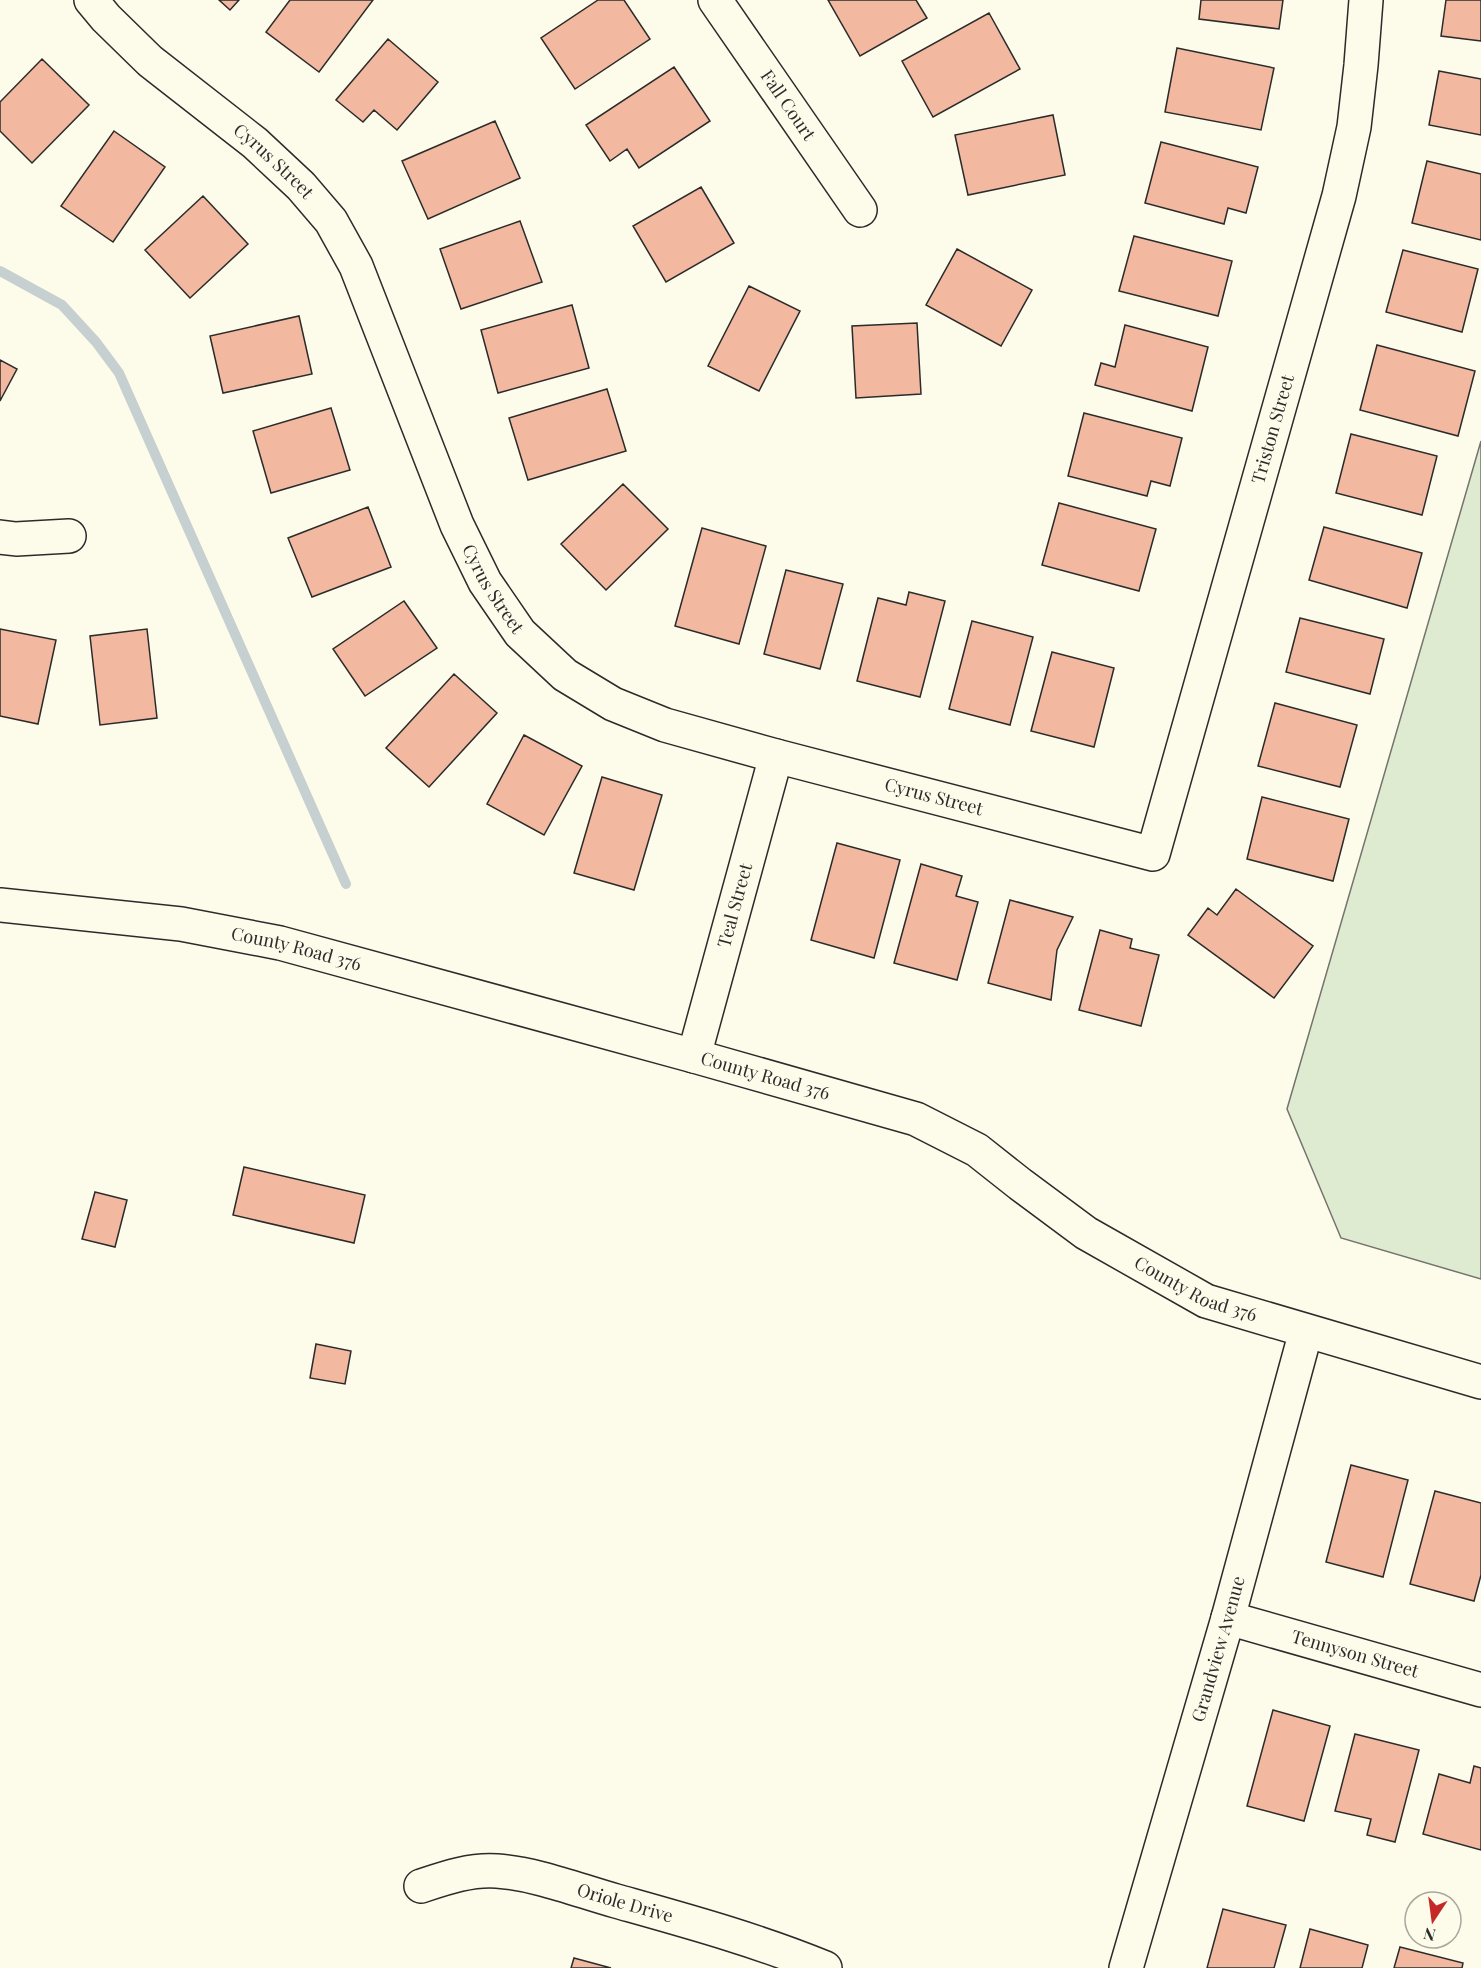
<svg xmlns="http://www.w3.org/2000/svg" width="1481" height="1968" font-family="'Playfair Display',serif">
<style>
.green{fill:#deebd1;stroke:#74746e;stroke-width:1.5}
.lines{fill:none;stroke-linecap:round;stroke-linejoin:round}
.stream{stroke:#c7d0d0;stroke-width:10}
.building{fill:#f2b8a0;stroke:#2b2b2b;stroke-width:1.5}
.minor-casing{stroke:#2b2b2b;stroke-width:36}
.minor{stroke:#fdfbea;stroke-width:33}
.labels{text-anchor:middle;stroke-width:4.5;stroke-linejoin:round;paint-order:stroke}
.street-label{font-size:18px;fill:#2b2b2b;stroke:#fdfbea}
</style>
<rect width="100%" height="100%" fill="#fdfbea"/>
<!-- green -->
<path class="green" d="M1481 441V1279L1341 1238 1287 1109Z"/>
<g class="lines">
<!-- stream -->
<path class="stream" d="M0 271 62 305 96 342 119 373 346 884"/>
</g>
<!-- building -->
<path class="building" d="M219 0H239L230 10Z
M290 0H373L319 72 266 32Z
M598 0H624L650 39 575 89 541 38Z
M828 0H916L927 18 860 56Z
M1201 0H1283L1279 29 1199 19Z
M1446 0H1481V41L1441 36Z
M989 13 1020 69 933 117 902 61Z
M388 39 438 82 397 130 374 110 363 122 336 100Z
M1177 48 1274 68 1261 130 1165 112Z
M42 59 89 105 32 163 0 131V102Z
M674 67 710 121 639 168 627 149 610 161 586 125Z
M1439 71 1481 79V135L1429 125Z
M1053 115 1065 175 968 195 955 135Z
M495 121 520 178 428 219 402 161Z
M114 131 165 167 113 242 61 206Z
M1161 142 1258 167 1246 213 1228 208 1224 224 1145 203Z
M1427 161 1481 174V240L1412 223Z
M701 187 734 243 666 282 633 226Z
M203 196 248 244 190 298 145 250Z
M520 221 542 282 461 309 440 249Z
M1134 236 1232 261 1218 316 1119 291Z
M957 249 1032 290 1001 346 926 305Z
M1403 250 1478 269 1462 332 1386 312Z
M749 286 800 311 759 391 708 366Z
M572 305 589 368 498 393 481 330Z
M299 316 312 374 223 393 210 336Z
M917 323 921 394 856 398 852 326Z
M1125 325 1208 347 1192 411 1095 385 1101 363 1115 367Z
M1377 345 1475 371 1458 436 1360 410Z
M0 360 17 369 0 401Z
M607 389 626 451 528 480 509 418Z
M331 408 350 470 271 493 253 431Z
M1084 413 1182 438 1170 486 1151 481 1147 496 1068 476Z
M1351 434 1437 456 1422 515 1336 493Z
M623 484 668 529 606 590 561 544Z
M1059 503 1156 529 1139 591 1042 565Z
M368 507 391 567 312 597 288 538Z
M1324 527 1422 553 1407 608 1309 580Z
M702 528 766 546 739 644 675 626Z
M786 570 843 584 820 669 764 654Z
M909 592 945 601 920 697 857 681 878 598 906 605Z
M404 601 437 648 365 696 333 649Z
M1300 618 1384 639 1370 694 1286 672Z
M972 621 1033 637 1010 725 949 709Z
M0 629 56 640 38 724 0 716Z
M147 629 157 718 100 725 90 636Z
M1052 652 1114 668 1094 747 1031 731Z
M454 674 497 713 429 787 386 748Z
M1275 703 1357 725 1340 787 1258 766Z
M524 735 582 766 544 835 487 804Z
M602 777 662 795 634 890 574 873Z
M1262 797 1349 819 1333 881 1247 859Z
M837 843 900 860 874 958 811 940Z
M921 864 962 876 956 896 978 902 957 980 894 963Z
M1236 889 1313 946 1274 998 1188 935 1208 908 1217 915Z
M1010 900 1073 917 1057 950 1051 1000 988 983Z
M1100 930 1132 939 1130 948 1159 955 1141 1026 1079 1010Z
M244 1167 365 1195 354 1243 233 1215Z
M95 1192 127 1200 115 1247 82 1239Z
M316 1344 351 1351 345 1384 310 1378Z
M1351 1465 1408 1480 1383 1577 1326 1562Z
M1435 1491 1481 1503V1575L1474 1601 1410 1584Z
M1273 1710 1330 1726 1304 1821 1247 1806Z
M1355 1734 1419 1750 1395 1842 1367 1835 1371 1819 1335 1811Z
M1474 1766 1481 1768V1850L1423 1834 1439 1774 1470 1783Z
M1223 1909 1286 1925 1274 1968H1207Z
M1310 1929 1368 1945 1362 1968H1300Z
M1400 1947 1463 1963 1462 1968H1394Z
M574 1958 611 1968H571Z"/>
<g class="lines">
<!-- minor casing -->
<g class="minor-casing">
<g id="minor">
<path id="s1" d="M91 0 106 18 150 61 255 143 301 186 331 221 356 266 457 525 485 582 520 633 565 675 613 704 665 725 776 756 1153 854 1339 196 1354 127 1361 65 1366 0"/>
<path id="s2" d="M715 0 860 210"/>
<path d="M0 537 16 539 69 536"/>
<path id="s3" d="M0 905 181 924 280 943 694 1056 916 1119 977 1150 1020 1184 1086 1233 1206 1301 1481 1382"/>
<path id="s4" d="M694 1056 776 756"/>
<path id="s5" d="M1228 1618 1481 1690"/>
<path id="s6" d="M421 1886C445 1878 471 1869 497 1871 537 1874 577 1890 616 1901 687 1921 757 1940 825 1968"/>
<path id="s7" d="M1126 1968 1228 1618 1306 1331"/>
</g>
</g>
<!-- minor -->
<use href="#minor" class="minor"/>
</g>
<g class="labels">
<!-- street labels -->
<g class="street-label">
<text dy="6" stroke="none"><textPath href="#s2" startOffset="128">Fall Court</textPath></text>
<text dy="6" stroke="none"><textPath href="#s1" startOffset="244">Cyrus Street</textPath></text>
<text dy="6" stroke="none"><textPath href="#s1" startOffset="1902">Triston Street</textPath></text>
<text dy="6" stroke="none"><textPath href="#s1" startOffset="730">Cyrus Street</textPath></text>
<text dy="6" stroke="none"><textPath href="#s1" startOffset="1234">Cyrus Street</textPath></text>
<text dy="6" stroke="none"><textPath href="#s4" startOffset="156">Teal Street</textPath></text>
<text dy="6" stroke="none"><textPath href="#s3" startOffset="300">County Road 376</textPath></text>
<text dy="6" stroke="none"><textPath href="#s3" startOffset="786">County Road 376</textPath></text>
<text dy="6" stroke="none"><textPath href="#s3" startOffset="1272">County Road 376</textPath></text>
<text dy="6" stroke="none"><textPath href="#s7" startOffset="332">Grandview Avenue</textPath></text>
<text dy="6" stroke="none"><textPath href="#s5" startOffset="132">Tennyson Street</textPath></text>
<text dy="6" stroke="none"><textPath href="#s6" startOffset="210">Oriole Drive</textPath></text>
</g>
</g>
<!-- north arrow -->
<g transform="translate(1433 1920) rotate(193)"><circle r="28" fill="#fdfbea" stroke="#a9a89e" stroke-width="1.5"/>
<path d="M0-4.5L10 22L0 15L-10 22Z" fill="#c62828"/>
<text y="-9" font-size="16" font-weight="bold" text-anchor="middle" fill="#2b2b2b">N</text>
</g>
</svg>
